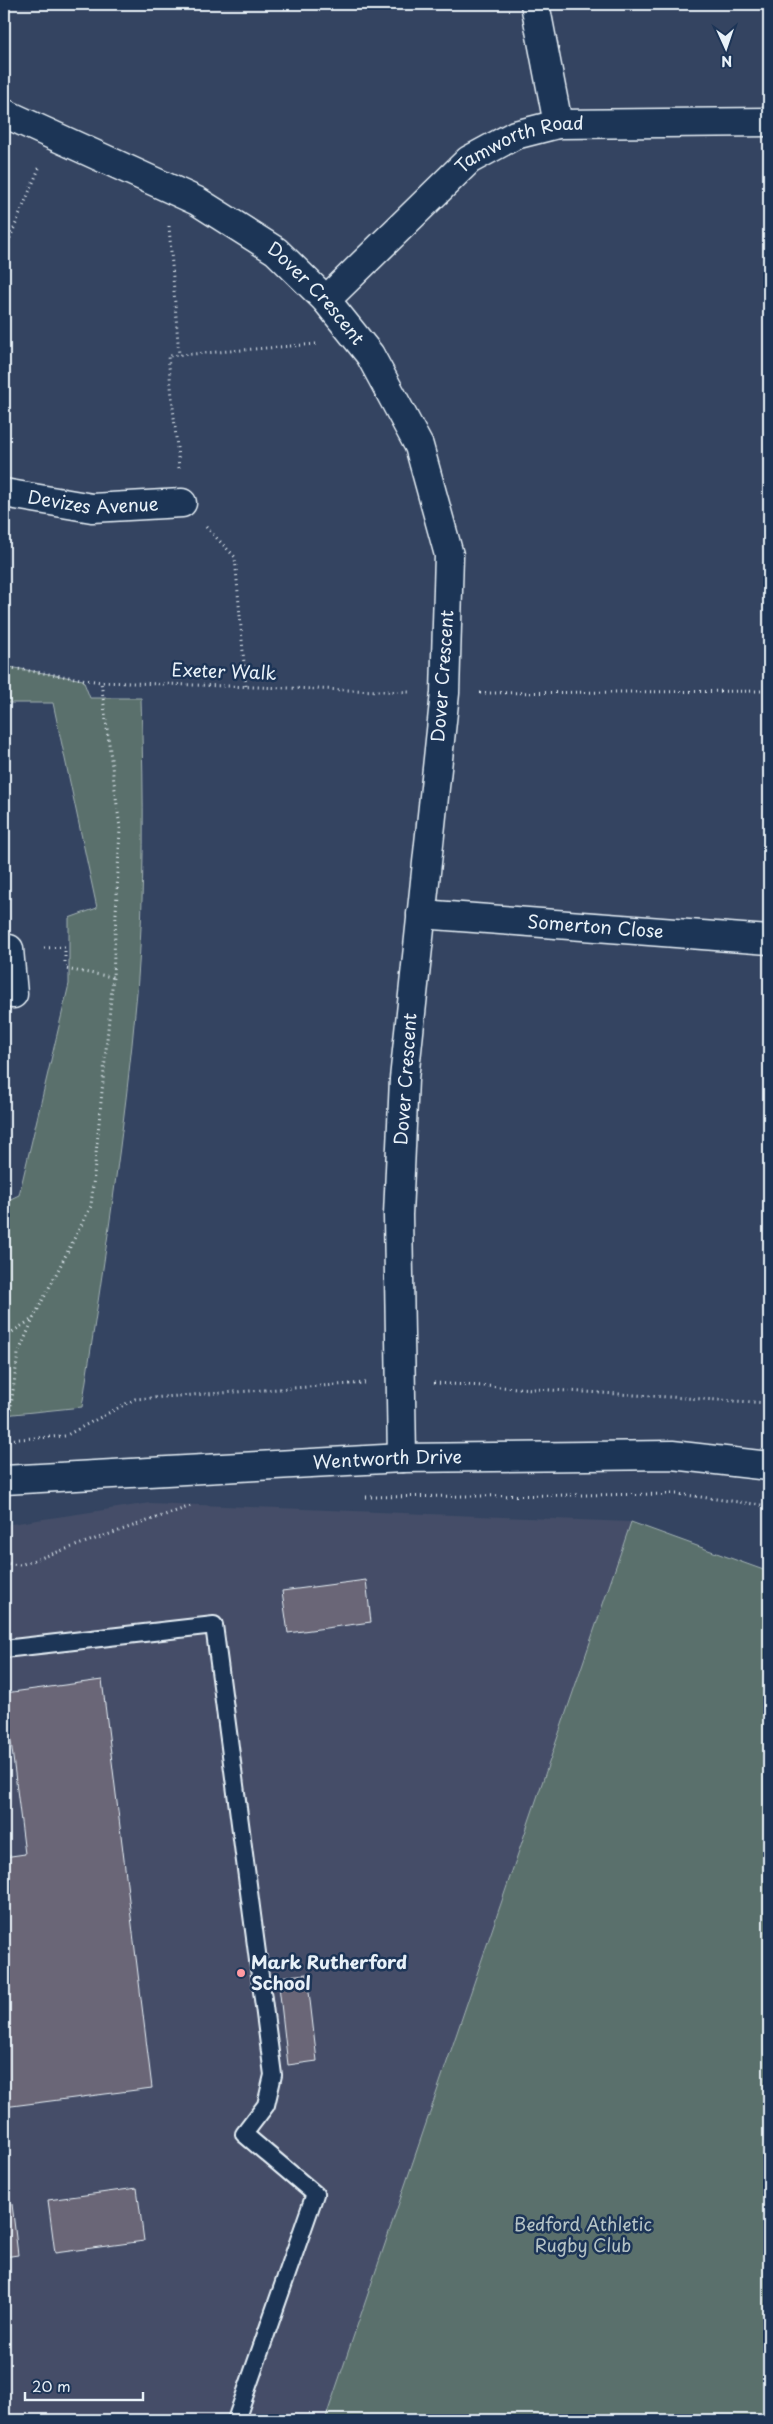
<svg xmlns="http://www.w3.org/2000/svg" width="773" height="2424" font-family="'Playpen Sans',sans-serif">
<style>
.built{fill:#444e68}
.green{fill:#5a706c;stroke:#a1b0b2}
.building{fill:#6b6677;stroke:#e8f1f8}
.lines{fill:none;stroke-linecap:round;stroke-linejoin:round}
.lane-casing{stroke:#e8f1f8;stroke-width:20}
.street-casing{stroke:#e8f1f8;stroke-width:31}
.secondary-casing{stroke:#e8f1f8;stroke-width:31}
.path{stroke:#e8f1f8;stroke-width:3;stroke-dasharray:1 4;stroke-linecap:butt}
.lane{stroke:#1d3557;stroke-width:16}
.street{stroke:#1d3557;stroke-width:28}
.secondary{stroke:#1d3557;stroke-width:28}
.poi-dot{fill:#ff9aa2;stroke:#1d3557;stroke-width:2}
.labels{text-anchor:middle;stroke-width:5;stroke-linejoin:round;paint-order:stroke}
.street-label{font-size:18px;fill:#e8f1f8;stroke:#1d3557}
.poi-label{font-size:18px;font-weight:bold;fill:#e8f1f8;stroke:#1d3557;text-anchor:start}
.park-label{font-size:18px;fill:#b6c4c7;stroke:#1d3557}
</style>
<rect width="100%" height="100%" fill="#344461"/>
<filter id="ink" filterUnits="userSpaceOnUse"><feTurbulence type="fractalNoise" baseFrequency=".02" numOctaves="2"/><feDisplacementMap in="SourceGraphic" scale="10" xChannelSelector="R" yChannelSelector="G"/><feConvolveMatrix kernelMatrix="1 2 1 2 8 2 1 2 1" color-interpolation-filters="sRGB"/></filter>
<g filter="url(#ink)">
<!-- built -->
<path class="built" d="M150 1503 631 1522 326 2420H4V1525Z"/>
<!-- green -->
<path class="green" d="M4 666 83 680 90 698H141C144 795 145 894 137 992 125 1131 103 1269 82 1407L4 1415V1202L19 1195 69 984V918L97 908 53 703H4Z
M631 1522 769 1572V2420H325Z"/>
<!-- building -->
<path class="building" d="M366 1580 371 1622 288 1633 282 1591Z
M102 1680 152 2088 4 2107V1857L25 1854 5 1693Z
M307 1974 317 2061 288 2065 278 1977Z
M137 2188 144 2241 55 2253 48 2200Z
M12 2204 18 2255 4 2257V2205Z"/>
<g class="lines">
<!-- lane casing -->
<g class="lane-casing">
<path id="lane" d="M4 1649 214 1625 273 2075 266 2105 244 2134 315 2194 236 2420"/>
</g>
<!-- street casing -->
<g class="street-casing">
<g id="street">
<path d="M535 4 558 124"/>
<path id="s1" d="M4 113 197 201 276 251 326 300 370 355 419 446 449 555 445 693 404 1079 398 1215 402 1458"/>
<path id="s2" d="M326 300 469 160 515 135 558 124 769 122"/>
<path id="s3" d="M4 493 92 508 182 503"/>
<path id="s4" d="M421 914 769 940"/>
<path d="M4 949H9L13 994"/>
</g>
</g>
<!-- secondary casing -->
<g class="secondary-casing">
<g id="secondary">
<path id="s5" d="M4 1480 402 1458 672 1455 769 1466"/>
</g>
</g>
<!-- path -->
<path class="path" d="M169 226 179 355
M4 252 40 166
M179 468 168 356 316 344
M206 527 235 557 246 687
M4 667 101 682 411 692
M480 693 769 691
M44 948 65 947V969L113 977
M4 1337 34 1318
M434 1383 769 1403
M9 1420 18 1354 34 1317 91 1206 113 977 120 828 101 682
M4 1440 65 1436 135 1399 365 1383
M366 1497 678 1494 769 1506
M4 1563 20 1565 191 1506"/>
<!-- lane -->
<use href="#lane" class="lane"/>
<!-- street -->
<use href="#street" class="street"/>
<!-- secondary -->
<use href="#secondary" class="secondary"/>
</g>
</g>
<!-- markers -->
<circle class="poi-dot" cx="241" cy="1973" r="5"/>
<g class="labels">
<!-- street labels -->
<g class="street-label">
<text dy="6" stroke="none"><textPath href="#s2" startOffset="254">Tamworth Road</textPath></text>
<text dy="6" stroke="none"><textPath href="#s1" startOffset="364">Dover Crescent</textPath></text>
<text dy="6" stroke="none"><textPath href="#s3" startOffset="90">Devizes Avenue</textPath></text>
<text transform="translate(224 672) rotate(2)" y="6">Exeter Walk</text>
<text transform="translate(443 676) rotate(-86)" y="6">Dover Crescent</text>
<text dy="6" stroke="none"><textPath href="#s4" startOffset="175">Somerton Close</textPath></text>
<text transform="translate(406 1079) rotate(-86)" y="6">Dover Crescent</text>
<text dy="6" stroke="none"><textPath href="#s5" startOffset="384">Wentworth Drive</textPath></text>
</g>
<!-- poi labels -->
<g class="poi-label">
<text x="251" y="1969">Mark Rutherford<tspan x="251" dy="21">School</tspan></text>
</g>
<!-- park labels -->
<g class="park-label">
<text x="583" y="2231">Bedford Athletic<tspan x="583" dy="21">Rugby Club</tspan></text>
</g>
</g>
<!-- margin -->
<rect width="773" height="2424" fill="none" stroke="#1d3557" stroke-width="20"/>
<rect x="10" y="10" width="753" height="2404" fill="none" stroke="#e8f1f8" stroke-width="2" filter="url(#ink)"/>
<!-- north arrow -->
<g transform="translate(726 48) rotate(177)" stroke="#1d3557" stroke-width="4" paint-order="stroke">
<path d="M0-4L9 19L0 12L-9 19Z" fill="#e8f1f8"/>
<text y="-8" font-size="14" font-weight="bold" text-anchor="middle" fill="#e8f1f8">N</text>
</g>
<!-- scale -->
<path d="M25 2392v8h118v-8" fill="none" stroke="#e8f1f8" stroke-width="2.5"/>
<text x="32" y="2392" font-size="15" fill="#e8f1f8" stroke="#1d3557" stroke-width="4" paint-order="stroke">20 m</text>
</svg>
